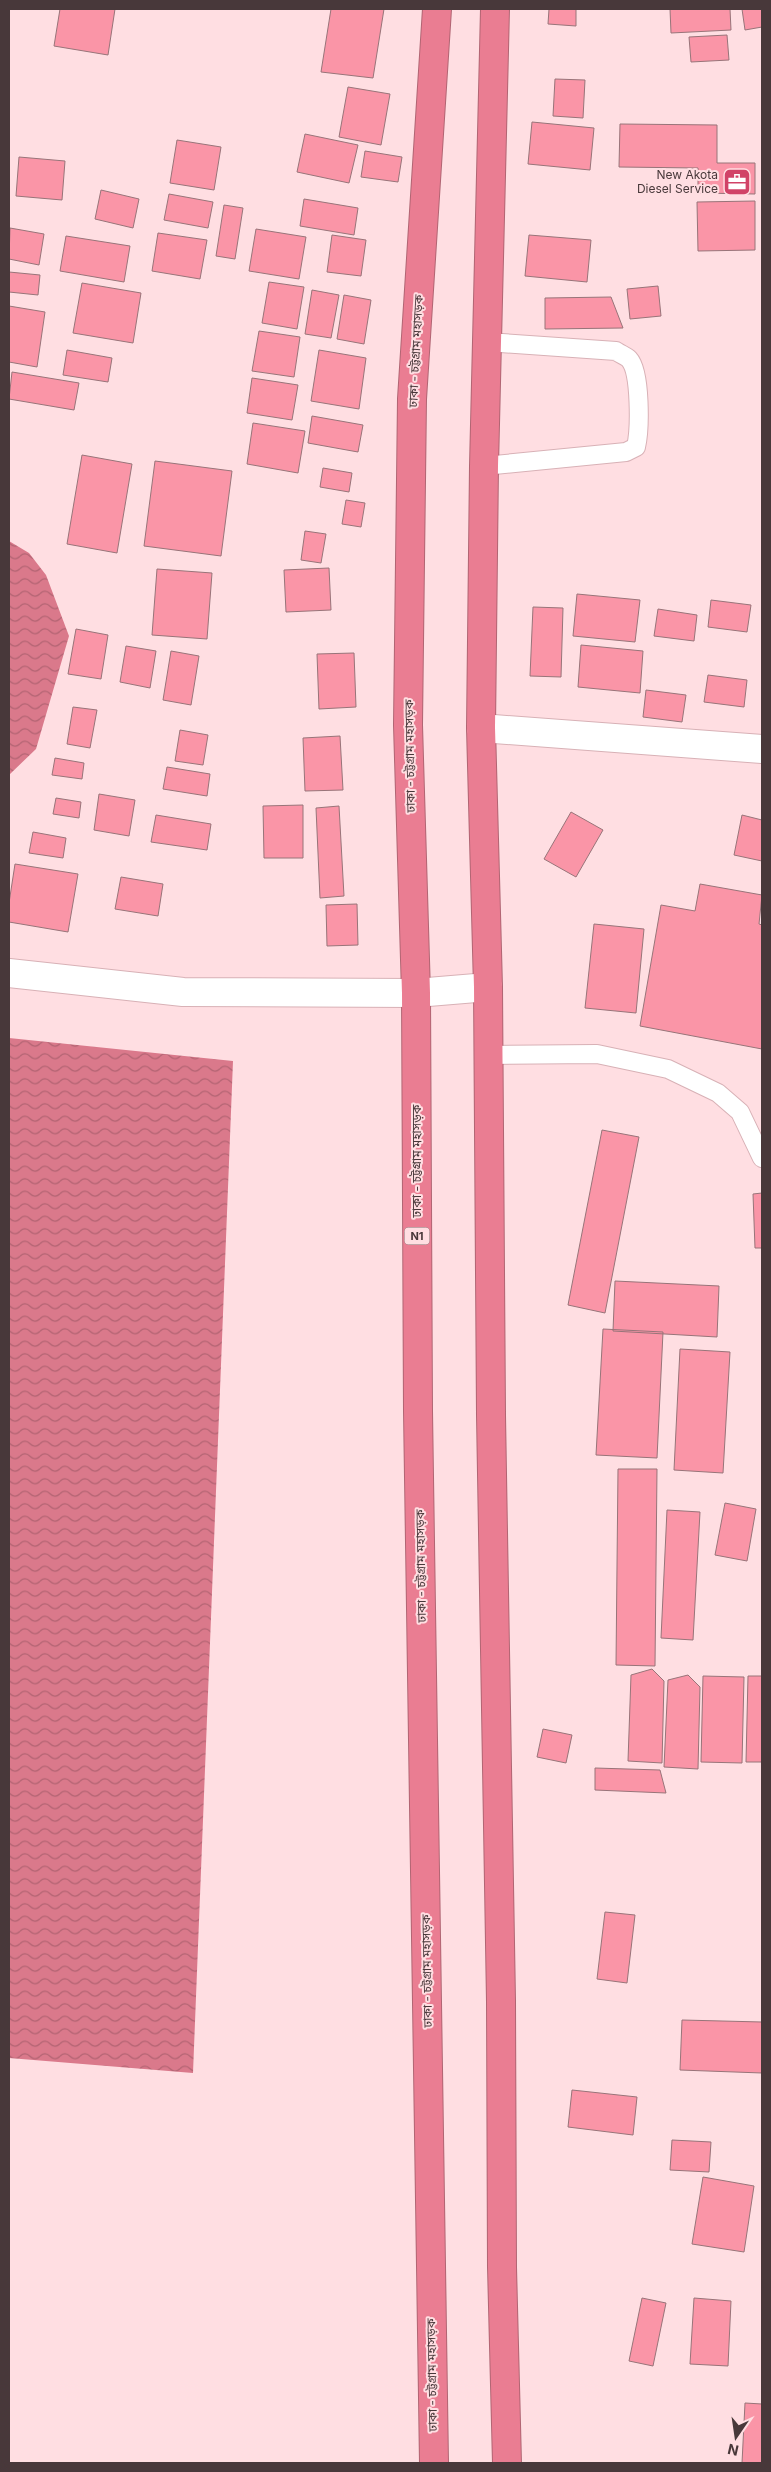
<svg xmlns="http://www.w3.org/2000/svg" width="771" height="2472" font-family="Inter,'Noto Sans Bengali',sans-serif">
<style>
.water{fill:url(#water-waves)}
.building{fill:#fa95a7;stroke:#987479}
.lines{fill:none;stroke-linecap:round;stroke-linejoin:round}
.lane-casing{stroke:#d8b1b6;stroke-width:20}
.street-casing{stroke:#d8b1b6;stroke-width:30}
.highway-casing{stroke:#b16573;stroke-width:30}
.lane{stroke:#fff;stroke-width:18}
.street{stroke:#fff;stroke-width:28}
.highway{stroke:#ea7d92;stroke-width:28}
.labels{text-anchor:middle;stroke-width:4;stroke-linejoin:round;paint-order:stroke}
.shield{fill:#ffdee2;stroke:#7f6a6c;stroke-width:1}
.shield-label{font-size:11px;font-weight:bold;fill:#48383a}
.poi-label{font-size:12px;fill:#48383a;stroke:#ffdee2;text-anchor:end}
.street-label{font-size:12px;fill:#48383a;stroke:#ffdee2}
</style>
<defs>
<pattern id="water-waves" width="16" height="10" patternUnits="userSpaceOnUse" patternTransform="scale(1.25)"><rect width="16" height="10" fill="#da798b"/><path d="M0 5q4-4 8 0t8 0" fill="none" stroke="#b36473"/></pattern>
</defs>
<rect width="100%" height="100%" fill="#ffdee2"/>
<!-- water -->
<path class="water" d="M9 541 29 553 46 575 69 636 36 749 9 775Z
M9 1038 233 1061 193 2073 9 2058Z"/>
<!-- building -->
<path class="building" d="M60 9H115L108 55 54 46Z
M331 9H384L373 78 321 72Z
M549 9H576V26L548 24Z
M670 9H730L731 30 671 33Z
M742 9H762V27L745 30Z
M727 35 729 60 691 62 689 37Z
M555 79 585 80 583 118 553 116Z
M348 87 390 94 381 145 339 137Z
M532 122 594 128 590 170 528 164Z
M620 124 717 125V163H755V194L698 193V168L619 167Z
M305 134 358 145 349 183 297 172Z
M177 140 221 147 214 190 170 183Z
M365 151 402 157 398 182 361 177Z
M19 157 65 161 62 200 16 196Z
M101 190 139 199 133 228 95 219Z
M169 194 213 202 208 228 164 220Z
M304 199 358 208 354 235 300 226Z
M755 201V250L698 251 697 202Z
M224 205 243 208 235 259 216 256Z
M10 228 44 234 39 265 9 259Z
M256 229 306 237 299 279 249 271Z
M158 233 207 240 200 279 152 271Z
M332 235 366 240 361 276 327 272Z
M529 235 591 240 587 282 525 276Z
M66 236 130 246 124 282 60 271Z
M9 272 40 275 38 295 9 292Z
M269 282 304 287 297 329 262 323Z
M82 283 141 293 133 343 73 333Z
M658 286 661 316 630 319 627 289Z
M312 290 339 295 331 338 305 334Z
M344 295 371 300 364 344 337 339Z
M611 297 623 328 545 329V298Z
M9 306 45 312 37 367 9 362Z
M259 331 300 337 294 377 252 371Z
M67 350 112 358 108 382 63 375Z
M319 350 366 358 359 409 311 401Z
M12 372 79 383 74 410 9 399Z
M252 378 298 385 292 420 247 413Z
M312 416 363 425 358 452 308 443Z
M253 423 305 431 298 473 247 464Z
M82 455 132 464 117 553 67 544Z
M155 461 232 471 221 556 144 546Z
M323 468 352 473 349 492 320 487Z
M346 500 365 503 361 527 342 524Z
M305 531 326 534 321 563 301 560Z
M329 568 331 610 286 612 284 570Z
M157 569 212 573 207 639 152 635Z
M577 594 640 600 635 642 573 636Z
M711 600 751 605 747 632 708 627Z
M533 607 563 608 561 677 530 676Z
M658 609 697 615 694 641 654 636Z
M76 629 108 635 101 679 68 674Z
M581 645 643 651 640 693 578 687Z
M126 646 156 651 150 688 120 682Z
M171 651 199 656 191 705 163 700Z
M354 653 356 707 319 709 317 654Z
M708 675 747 680 744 707 704 702Z
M646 690 686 695 682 722 643 717Z
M73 707 97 710 90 748 67 744Z
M180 730 208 735 203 765 175 761Z
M340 736 343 790 305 791 303 738Z
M55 758 84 763 82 779 52 775Z
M167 767 210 774 207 796 163 789Z
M99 794 135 800 129 836 94 830Z
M56 798 81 802 79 818 53 814Z
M303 805V858H264L263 806Z
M339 806 344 896 320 898 316 808Z
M571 812 603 830 576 877 544 859Z
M156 815 211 824 207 850 151 842Z
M742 815 762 820V861L734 855Z
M33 832 66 838 63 858 29 853Z
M15 864 78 874 68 932 9 922V903Z
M121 877 163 884 158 916 115 909Z
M700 884 762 895 759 924 762 925V1049L640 1026 661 905 695 911Z
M357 904 358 945 327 946 326 905Z
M594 924 644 929 636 1013 585 1008Z
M602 1130 639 1137 605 1313 568 1305Z
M762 1193V1248H755L753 1194Z
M615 1281 719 1286 717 1337 613 1331Z
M603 1329 663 1332 657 1458 596 1455Z
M680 1349 730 1352 723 1473 674 1470Z
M618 1469H657L655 1666 616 1665Z
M725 1503 756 1509 747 1561 715 1555Z
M667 1510 700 1512 693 1640 661 1638Z
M652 1669 664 1681 662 1763 628 1761 631 1675Z
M688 1675 700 1687 698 1769 664 1767 668 1680Z
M703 1676 744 1677 742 1763 701 1762Z
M748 1676H762V1762H746Z
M543 1729 572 1735 566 1763 537 1757Z
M595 1768 660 1770 666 1793 595 1790Z
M605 1912 635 1915 627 1983 597 1979Z
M682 2020 762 2022V2073L680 2070Z
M572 2090 637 2097 633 2135 568 2127Z
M672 2140 711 2142 709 2172 670 2170Z
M703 2177 754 2186 744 2252 692 2244Z
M642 2298 666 2303 653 2366 629 2361Z
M694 2298 731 2301 728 2366 690 2364Z
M745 2403 762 2404V2463H742Z"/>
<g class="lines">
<!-- lane casing -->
<g class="lane-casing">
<path id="lane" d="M484 466 626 452 636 447C640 430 641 372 629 359 626 356 620 354 616 351L487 342
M488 1055 597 1054 668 1069 718 1093 740 1112 762 1158"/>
</g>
<!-- street casing -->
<g class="street-casing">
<path id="street" d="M481 728 762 749
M9 973 183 992 416 993 488 987"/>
</g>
<!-- highway casing -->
<g class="highway-casing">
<path id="highway" d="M495 9 484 466 481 728 488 987 491 1415 501 2001 502 2267 507 2463
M434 2463 418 1411 416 993 408 725 412 399 437 9"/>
</g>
<!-- lane -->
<use href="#lane" class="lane"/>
<!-- street -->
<use href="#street" class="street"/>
<!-- highway -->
<use href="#highway" class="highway"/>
</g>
<!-- icons -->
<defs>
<g id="office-square" transform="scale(1.4375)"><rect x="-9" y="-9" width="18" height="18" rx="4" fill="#d14267" stroke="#ffdee2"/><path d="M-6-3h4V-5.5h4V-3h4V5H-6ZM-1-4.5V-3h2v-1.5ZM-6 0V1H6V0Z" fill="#fff"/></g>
</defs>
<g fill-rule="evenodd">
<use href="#office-square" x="737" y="182"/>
</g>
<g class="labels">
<!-- shield labels -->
<rect class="shield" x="404.5" y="1227.5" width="25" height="17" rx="4"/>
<g class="shield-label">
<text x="417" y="1240">N1</text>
</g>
<!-- poi labels -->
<g class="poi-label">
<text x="718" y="179">New Akota<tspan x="718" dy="14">Diesel Service</tspan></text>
</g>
<!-- street labels -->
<g class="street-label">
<text transform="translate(416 351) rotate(-87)" y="4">ঢাকা - চট্টগ্রাম মহাসড়ক</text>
<text transform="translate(410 756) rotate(-91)" y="4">ঢাকা - চট্টগ্রাম মহাসড়ক</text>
<text transform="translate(417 1161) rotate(-90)" y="4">ঢাকা - চট্টগ্রাম মহাসড়ক</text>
<text transform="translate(421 1566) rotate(-91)" y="4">ঢাকা - চট্টগ্রাম মহাসড়ক</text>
<text transform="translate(427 1971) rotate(-91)" y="4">ঢাকা - চট্টগ্রাম মহাসড়ক</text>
<text transform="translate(432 2375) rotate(-91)" y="4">ঢাকা - চট্টগ্রাম মহাসড়ক</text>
</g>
</g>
<!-- border -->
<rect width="771" height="2472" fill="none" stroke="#48383a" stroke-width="20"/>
<!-- north arrow -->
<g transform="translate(736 2437) rotate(193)" stroke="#ffdee2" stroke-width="4" paint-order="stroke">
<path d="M0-4L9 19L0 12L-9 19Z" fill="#48383a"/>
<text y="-8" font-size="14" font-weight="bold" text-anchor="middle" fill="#48383a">N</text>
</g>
</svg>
